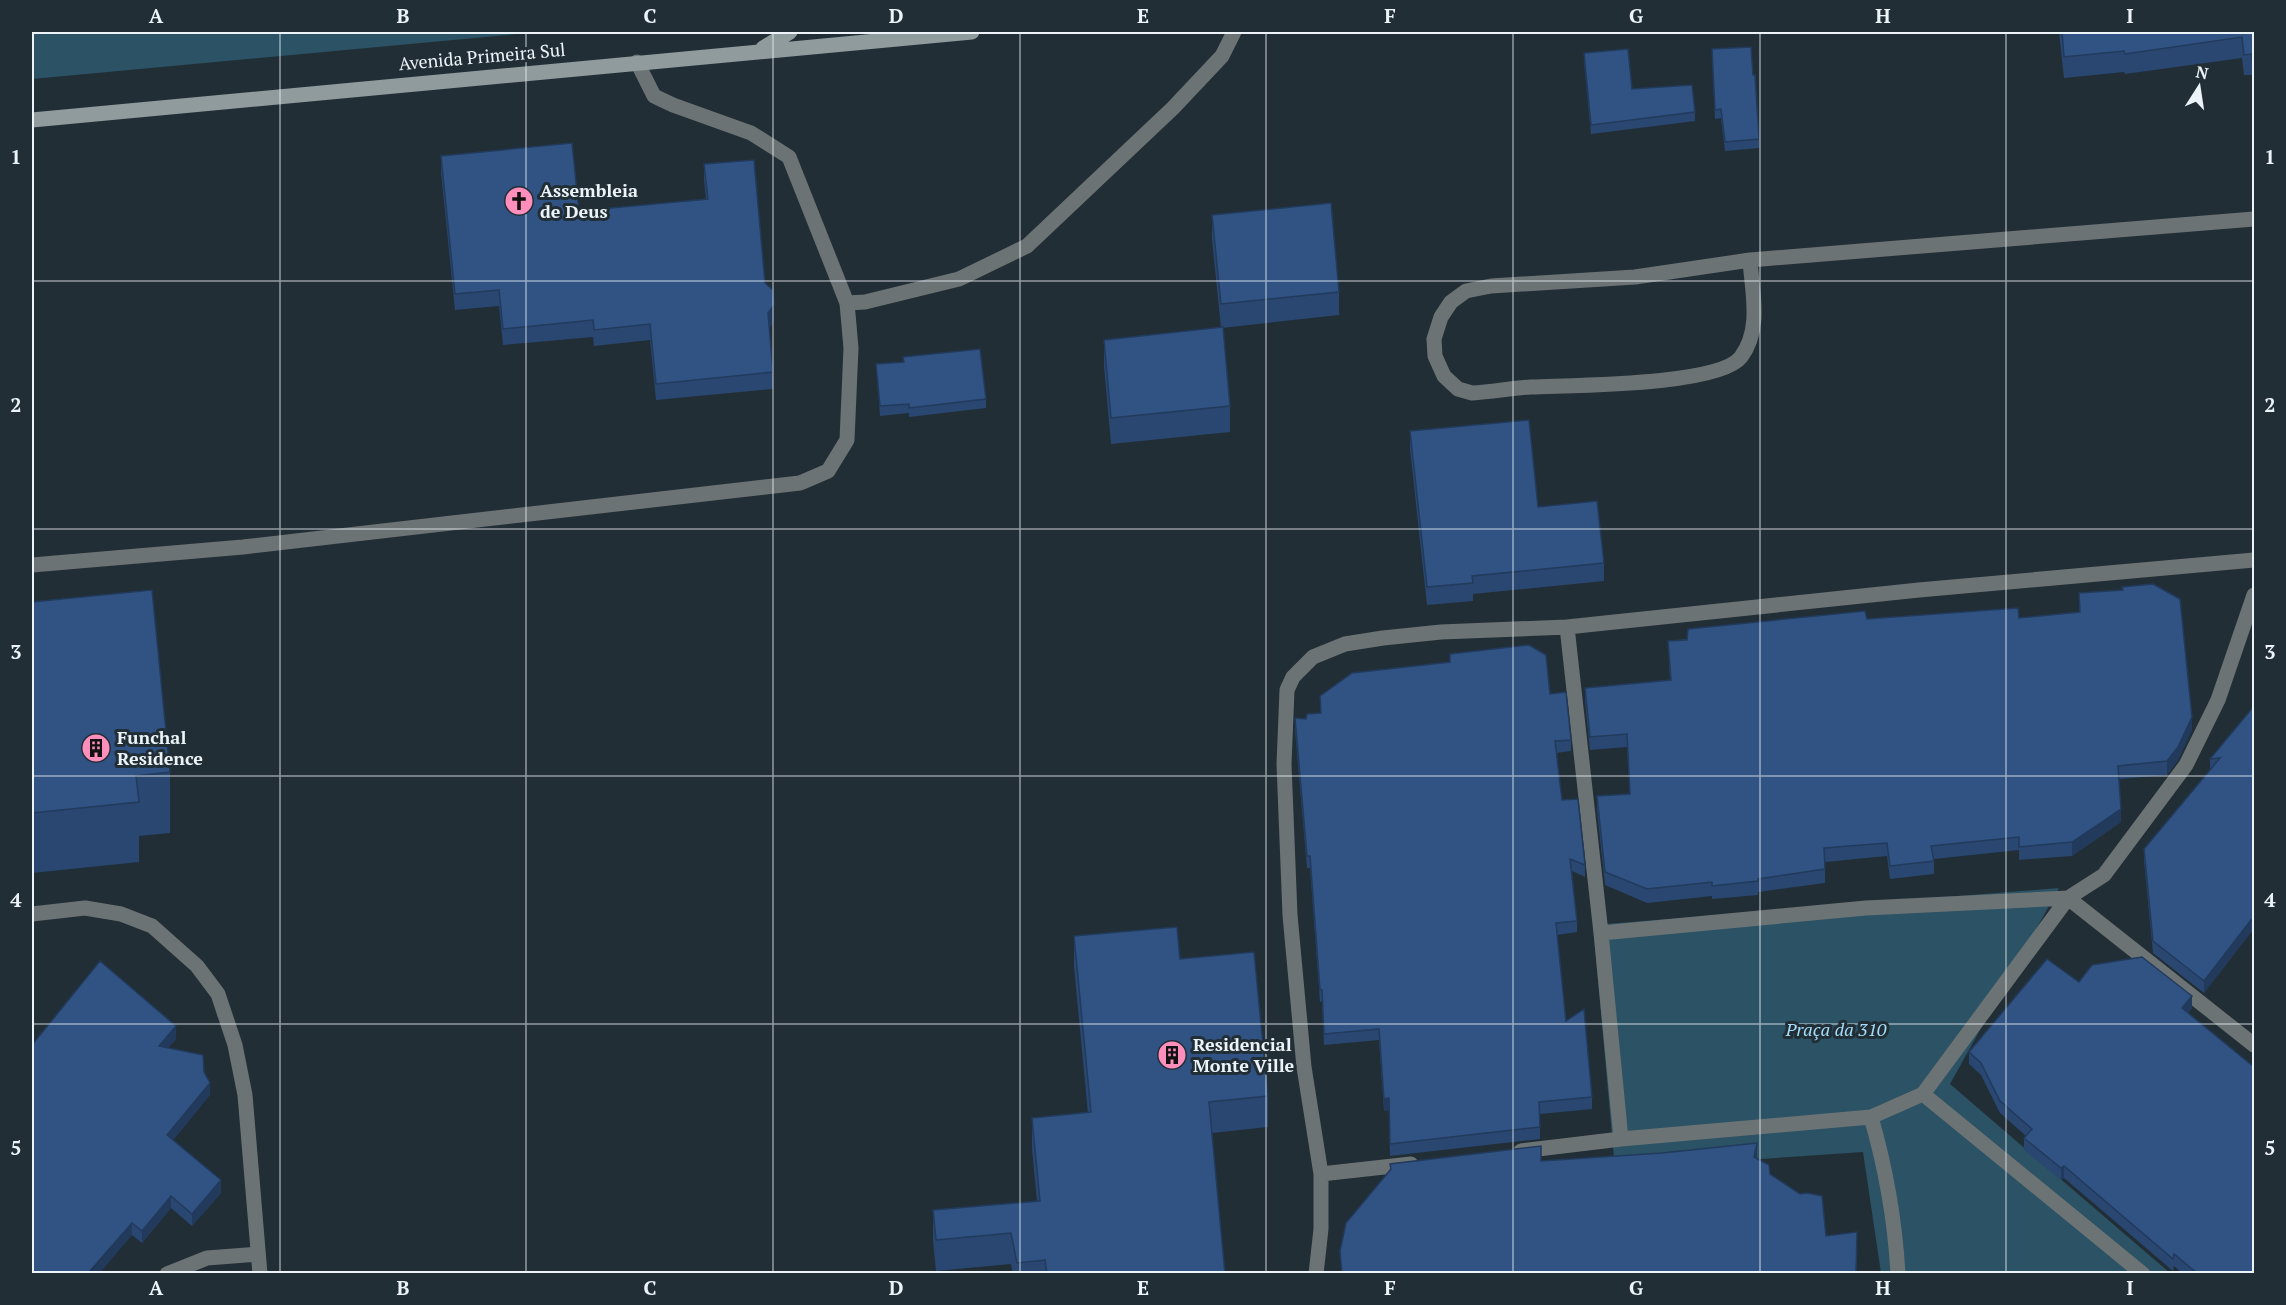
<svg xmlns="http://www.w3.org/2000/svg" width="2286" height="1305" font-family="'PT Serif',serif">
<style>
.green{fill:#2b5265}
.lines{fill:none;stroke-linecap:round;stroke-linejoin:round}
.service{stroke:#6c7374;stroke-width:15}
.minor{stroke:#6c7374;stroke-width:15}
.secondary{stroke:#8f9b9d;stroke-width:15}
.wall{fill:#294771}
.shaded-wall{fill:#223a5c}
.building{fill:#305383;stroke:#223a5c;stroke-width:1.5}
.grid{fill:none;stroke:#ecf4f9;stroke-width:1.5;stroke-opacity:0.55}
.labels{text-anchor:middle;stroke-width:6;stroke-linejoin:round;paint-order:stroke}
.street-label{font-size:18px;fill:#ecf4f9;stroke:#222e35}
.poi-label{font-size:18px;font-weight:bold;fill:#ecf4f9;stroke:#222e35;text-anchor:start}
.park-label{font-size:18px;font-style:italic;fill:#a4ddfb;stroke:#222e35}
.neatline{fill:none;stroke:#ecf4f9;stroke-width:2}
.grid-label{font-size:20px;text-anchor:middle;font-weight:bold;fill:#ecf4f9}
</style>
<rect width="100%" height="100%" fill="#222e35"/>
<!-- green -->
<path class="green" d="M32 32H539L32 79Z
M2059 888 1950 1084 2170 1273H1881L1863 1152 1615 1169 1593 925Z"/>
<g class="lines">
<!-- service -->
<path class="service" d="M1750 260C1752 292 1762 329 1741 357 1719 386 1570 385 1531 387 1512 388 1492 392 1472 393L1458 389 1444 376 1435 356 1434 339 1441 317 1451 302 1466 291 1491 286 1635 277 1750 260 2254 219
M847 303 865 302 959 279 1027 246 1173 108 1222 56 1234 32"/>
<!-- minor -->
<path class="minor" d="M32 565 243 547 800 483 828 471 847 440 851 348 847 303 789 157 751 133 673 105 654 96 637 62
M1567 627 1601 933 1621 1139
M32 914 85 908 121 914 152 926 197 966 218 994 235 1045 245 1095 260 1274
M1601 933 1866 908 2068 898 2254 1045
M1923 1094 2143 1274
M1871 1117 1923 1094 2068 898 2104 875 2186 765 2218 700 2254 595
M1521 1151 1621 1139 1871 1117C1886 1169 1895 1220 1898 1274
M1321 1174 1411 1164
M167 1274 207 1258 258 1254
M1316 1274 1321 1229V1174L1304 1067 1290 915 1284 764 1287 690 1293 677 1313 657 1345 644 1383 638 1441 632 1567 627 1919 590 2254 560"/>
<!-- secondary -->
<path class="secondary" d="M763 48 790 32
M32 120 972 32"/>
</g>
<!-- wall -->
<path class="wall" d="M2059 32H2254V85H2253L2252 75H2244L2242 58 2125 74 2124 72 2064 78Z
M1584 53 1632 89 1695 112V121L1591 134 1584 62Z
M1712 58 1753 75 1759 139V148L1725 151 1721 118 1715 119Z
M441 156 579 211 706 199 704 180V164L765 283 774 322 769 328 773 372V389L656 400 650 340 594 346 593 337 503 345 499 306 455 310 441 172Z
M1212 215 1339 292V315L1221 328 1212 239Z
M1104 340 1230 406V432L1111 444 1104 366Z
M876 364 986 399V408L909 417V413L880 416Z
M1410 431 1538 507 1604 563V581L1473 594V601L1427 605 1410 449Z
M2122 587 2192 730 2178 760 2167 775 2119 779 2121 822 2072 856 2019 860V850L1934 859V874L1890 879 1887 856 1825 862V883L1758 892V895L1712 899V896L1647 903 1605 885 1597 810V796L1630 794 1627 747 1590 750 1585 701V688L1670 680 1668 641 1867 619 2019 618 2079 612V593L2122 590Z
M32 602 170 772V833L139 836V862L32 873Z
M1450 654 1550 694 1571 740V751L1556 753 1562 800 1585 865V877L1572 871 1577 921V932L1557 935 1566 1021 1592 1097V1109L1540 1114V1139L1390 1156 1389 1110 1384 1111 1379 1040 1324 1045 1322 1001 1320 1002 1310 868H1307L1295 730V718L1306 719 1320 713V696L1450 662Z
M2254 706V935L2251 932 2204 993 2153 953 2144 861V849L2210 770V759Z
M1074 936 1180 959 1268 1096V1127L1212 1133 1225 1274H1013L1011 1264 936 1271 933 1241V1210L1037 1201 1032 1149V1118L1088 1113 1074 967Z
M2079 982 2192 1008 2188 1013 2254 1274H2183L2174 1266 2173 1271 2064 1178 2061 1180 2024 1150V1138L2026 1136 2000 1113 1981 1075 1969 1064V1052Z
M176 1039 168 1048 204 1072 210 1095 173 1140 221 1193 192 1226 171 1208 142 1243 132 1235 32 1045Z"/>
<!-- shaded-wall -->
<path class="shaded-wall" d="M774 305V322L768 329V313Z
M2192 717V730L2178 760 2167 775V761Z
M2121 809V822L2072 856V842Z
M2251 920V932L2204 993V981Z
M2192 996V1008L2182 1020V1008Z
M176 1026V1039L159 1058V1046Z
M210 1083V1095L167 1147V1135Z
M1389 1098V1110L1384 1111V1099Z
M1757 1143V1155L1754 1169V1157Z
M2064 1166V1178L2061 1180V1168Z
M221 1180V1193L192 1226V1214Z
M171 1196V1208L142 1243V1231Z
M132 1223V1235L99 1274H89Z"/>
<!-- building -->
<path class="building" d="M2062 32H2254V64H2253L2252 54 2244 55 2242 37 2125 54 2124 51 2064 57Z
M1751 47 1753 75H1755L1759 139 1725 142 1721 109 1715 110 1712 49Z
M1628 49 1632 89 1692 85 1695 112 1591 125 1584 53Z
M572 143 579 211 708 199 704 164 754 160 765 283 773 290 774 305 768 313 773 372 656 384 650 324 594 330 593 320 503 329 499 290 455 294 441 156Z
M1331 203 1339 292 1221 304 1212 215Z
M1223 327 1230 406 1111 418 1104 340Z
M980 349 986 399 909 408V404L880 406 876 364 904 362 903 357Z
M1529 420 1538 507 1597 501 1604 563 1472 576 1473 583 1427 587 1410 431Z
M2153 584 2180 599 2192 717 2178 747 2167 761 2118 766 2121 809 2072 842 2019 847V837L1931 846 1934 861 1890 866 1887 843 1824 848 1825 869 1758 879V881L1712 886V882L1647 889 1605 872 1597 796 1630 794 1627 734 1590 737 1585 688 1671 680 1668 641 1687 640 1688 629 1865 611 1867 619 2018 608 2019 618 2080 612 2079 593 2123 590 2122 587Z
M152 590 170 772 136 776 139 802 32 813V602Z
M1529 645 1546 655 1550 694 1566 692 1571 740 1555 741 1562 800 1578 799 1585 865 1570 859 1577 921 1556 923 1566 1021 1584 1009 1592 1097 1539 1102 1540 1127 1390 1144 1389 1098 1384 1099 1379 1029 1324 1034 1322 990H1320L1310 856H1307L1295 718 1306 719 1307 714 1321 713 1320 696 1352 673 1450 662V654Z
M2254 706V923L2251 920 2204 981 2153 941 2144 849 2220 758 2210 759Z
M1177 927 1180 959 1254 952 1268 1096 1209 1102 1225 1274H1047L1045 1260 1017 1263 1011 1233 936 1240 933 1210 1040 1201 1032 1118 1091 1112 1074 936Z
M2142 957 2192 996 2182 1008 2254 1067V1274H2198L2174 1254 2173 1259 2064 1166 2061 1168 2024 1138 2032 1129 2000 1101 1981 1063 1969 1052 2047 959 2079 982 2092 965Z
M100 961 176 1026 159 1046 203 1055 204 1072 210 1083 167 1135 221 1180 192 1214 171 1196 142 1231 132 1223 89 1272 91 1274H32V1045Z
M1757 1143 1754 1157 1769 1165 1770 1174 1800 1194 1807 1193 1822 1196 1826 1236 1857 1232 1856 1274H1342L1340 1251 1346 1223 1391 1169 1390 1164 1541 1146V1161L1662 1153Z"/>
<!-- grid -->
<path class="grid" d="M280 32V1274M526 32V1274M773 32V1274M1020 32V1274M1266 32V1274M1513 32V1274M1760 32V1274M2006 32V1274M32 281H2254M32 529H2254M32 776H2254M32 1024H2254"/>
<!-- icons -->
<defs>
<g id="church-disc" transform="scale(1.5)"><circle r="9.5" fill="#fe8ebb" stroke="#222e35"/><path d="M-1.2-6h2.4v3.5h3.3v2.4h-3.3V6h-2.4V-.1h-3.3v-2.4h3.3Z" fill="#111"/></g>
<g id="building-disc" transform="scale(1.5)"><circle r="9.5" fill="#fe8ebb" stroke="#222e35"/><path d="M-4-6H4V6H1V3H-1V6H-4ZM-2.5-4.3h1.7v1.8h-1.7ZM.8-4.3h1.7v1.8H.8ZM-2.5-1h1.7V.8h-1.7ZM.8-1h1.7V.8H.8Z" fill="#111"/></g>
</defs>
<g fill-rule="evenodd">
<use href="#church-disc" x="519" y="201"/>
<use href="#building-disc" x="96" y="748"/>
<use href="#building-disc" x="1172" y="1055"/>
</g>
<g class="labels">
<!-- street labels -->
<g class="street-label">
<text transform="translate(482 57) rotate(-5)" y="6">Avenida Primeira Sul</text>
</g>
<!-- poi labels -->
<g class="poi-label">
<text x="540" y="197">Assembleia<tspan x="540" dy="21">de Deus</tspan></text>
<text x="117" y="744">Funchal<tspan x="117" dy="21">Residence</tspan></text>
<text x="1193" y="1051">Residencial<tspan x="1193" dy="21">Monte Ville</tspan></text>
</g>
<!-- park labels -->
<g class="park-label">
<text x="1836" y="1036">Praça da 310</text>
</g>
</g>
<!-- border -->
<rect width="2286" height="1305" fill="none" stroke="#222e35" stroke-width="66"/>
<!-- north arrow -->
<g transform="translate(2199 87) rotate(12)" stroke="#222e35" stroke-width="4.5" paint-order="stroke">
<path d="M0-4.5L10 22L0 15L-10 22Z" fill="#ecf4f9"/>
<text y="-9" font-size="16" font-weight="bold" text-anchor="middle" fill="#ecf4f9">N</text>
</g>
<rect x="33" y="33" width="2220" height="1239" class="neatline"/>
<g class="grid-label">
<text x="156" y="23">A</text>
<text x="403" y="23">B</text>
<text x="650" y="23">C</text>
<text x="896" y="23">D</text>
<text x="1143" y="23">E</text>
<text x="1390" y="23">F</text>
<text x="1636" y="23">G</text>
<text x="1883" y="23">H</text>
<text x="2130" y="23">I</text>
<text x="16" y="164">1</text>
<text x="2270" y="164">1</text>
<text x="16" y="412">2</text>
<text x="2270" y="412">2</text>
<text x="16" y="659">3</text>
<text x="2270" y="659">3</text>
<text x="16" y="907">4</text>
<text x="2270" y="907">4</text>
<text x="16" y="1155">5</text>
<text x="2270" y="1155">5</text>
<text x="156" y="1295">A</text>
<text x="403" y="1295">B</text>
<text x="650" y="1295">C</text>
<text x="896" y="1295">D</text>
<text x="1143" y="1295">E</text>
<text x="1390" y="1295">F</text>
<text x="1636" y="1295">G</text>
<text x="1883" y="1295">H</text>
<text x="2130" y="1295">I</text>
</g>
</svg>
